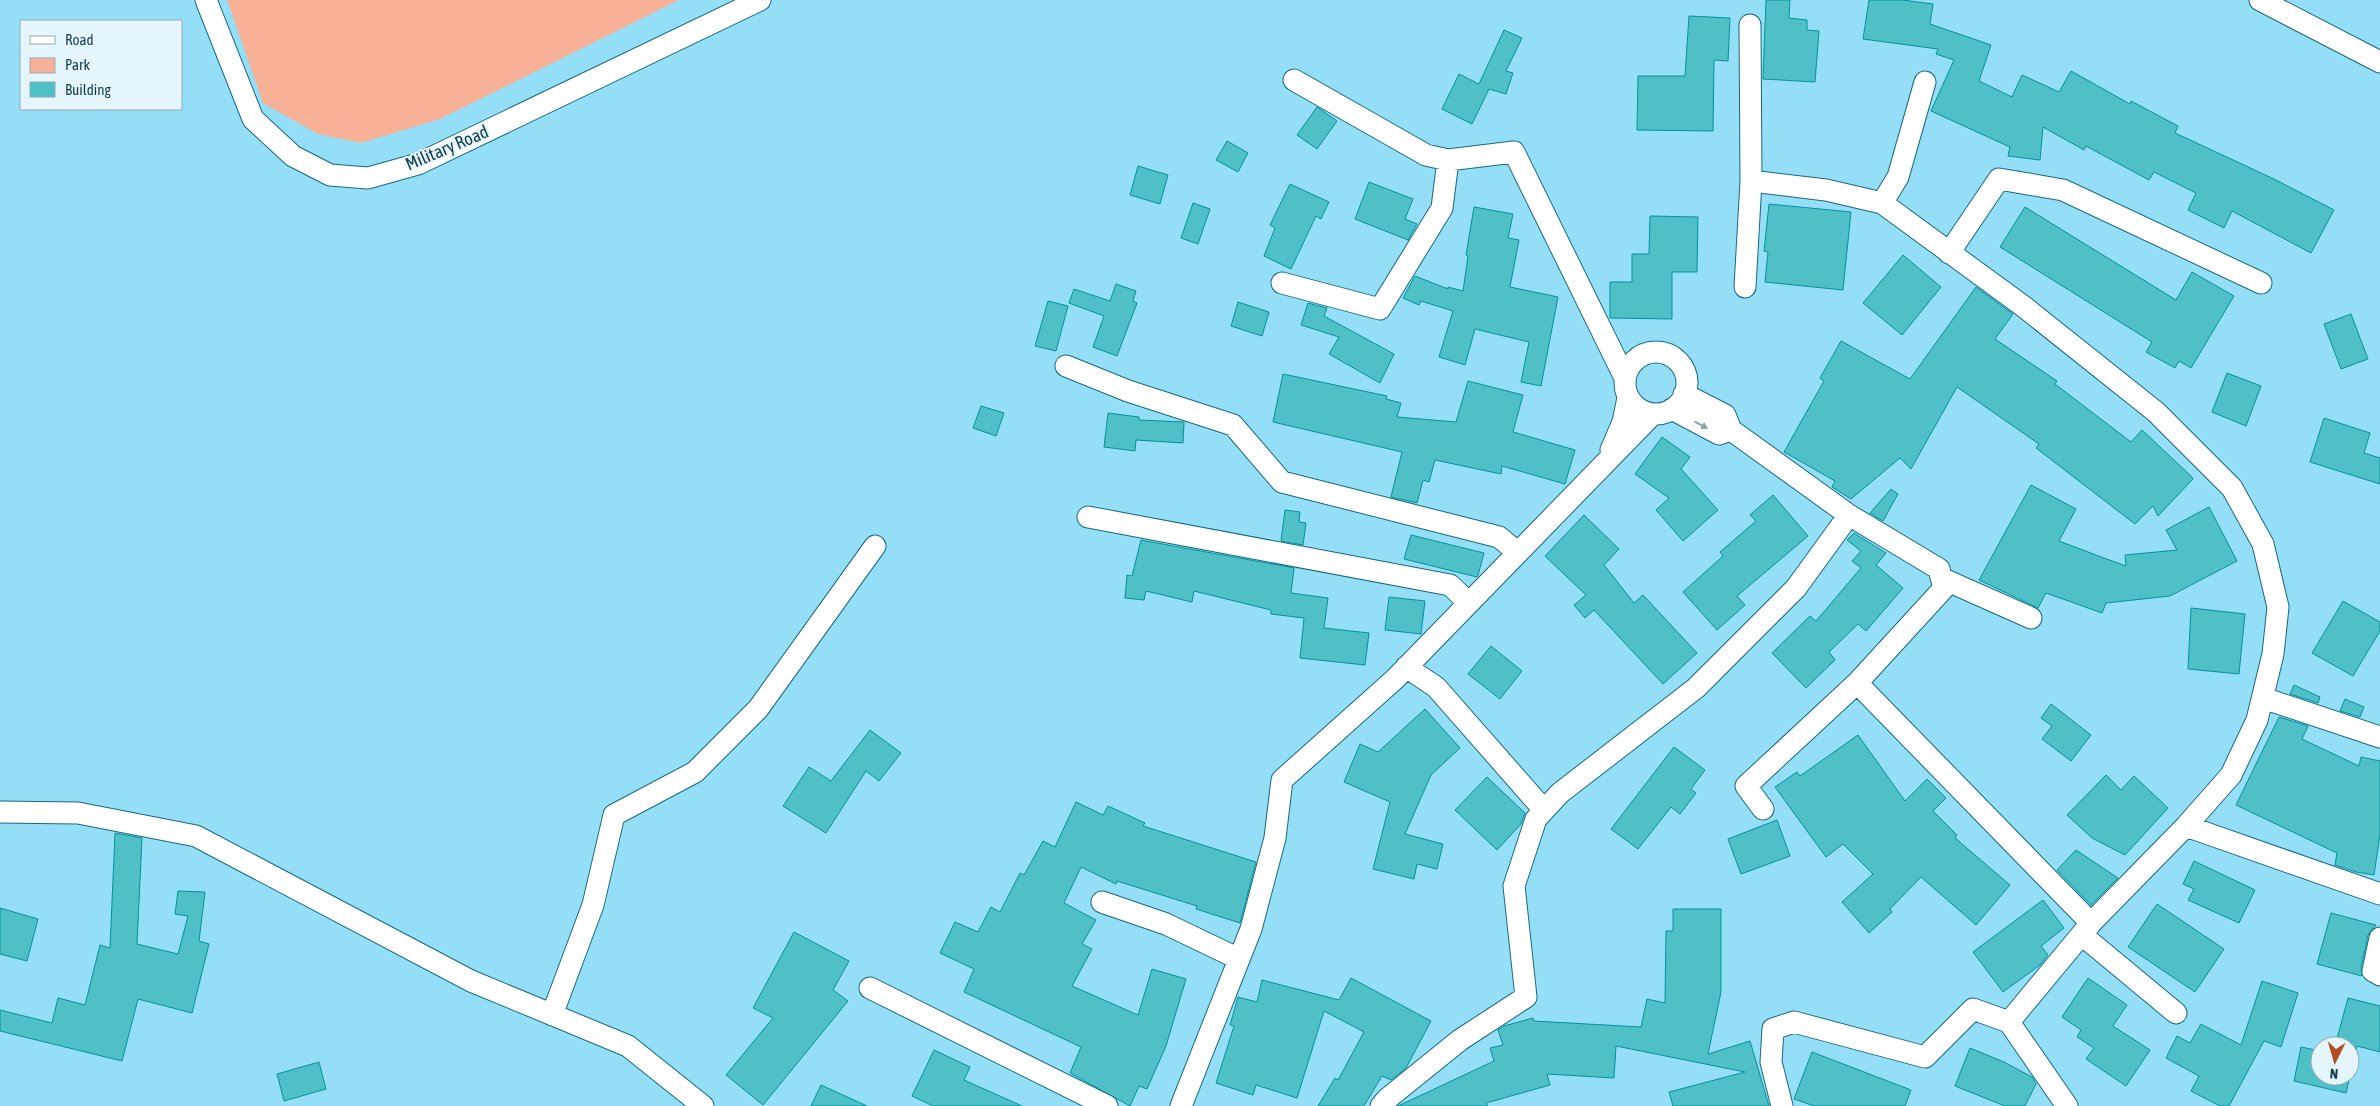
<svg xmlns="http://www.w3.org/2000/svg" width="2380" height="1106" font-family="'Asap Condensed',sans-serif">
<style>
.green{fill:#f7b196}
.building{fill:#4fc0c8;stroke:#029299}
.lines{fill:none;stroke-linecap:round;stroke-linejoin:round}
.minor-casing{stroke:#18697f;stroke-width:23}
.minor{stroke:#fff;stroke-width:21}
.oneway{fill:#8a9fa6}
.labels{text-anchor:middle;stroke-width:4;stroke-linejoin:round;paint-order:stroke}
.street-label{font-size:18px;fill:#153f4c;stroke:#e4f5fc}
</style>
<rect width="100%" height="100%" fill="#94def7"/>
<!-- green -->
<path class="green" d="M227 0H679L440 119 361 143 318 134 263 103Z"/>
<!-- building -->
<path class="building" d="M1766 0H1790L1789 18 1807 20V30L1819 31 1815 82 1763 79Z
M1869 0H1903L1933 4 1930 24 1991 45 1979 81 2012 97 2022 75 2059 92 2071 71 2130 104 2131 101 2178 126 2175 133 2274 179 2334 210 2311 253 2232 211 2224 228 2188 210 2196 193 2154 172 2149 180 2086 146 2084 150 2043 127 2040 160 2008 156 2010 147 1931 111 1954 60 1936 54 1938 49 1863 39Z
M1689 16 1730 18 1728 61 1714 60 1713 131 1637 130 1638 76H1685Z
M1504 30 1522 38 1506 71 1513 73 1506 94 1489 89 1472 124 1442 109 1459 74 1479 84Z
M1317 107 1337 121 1317 149 1297 135Z
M1227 141 1248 153 1238 172 1216 160Z
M1138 166 1168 175 1160 204 1130 195Z
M1369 182 1413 199 1405 219 1417 224 1408 240 1355 219Z
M1290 184 1329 202 1321 219 1316 216 1291 269 1264 256 1275 228 1270 225Z
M1193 203 1210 209 1198 244 1181 238Z
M1769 204 1851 212 1843 290 1765 282 1768 252 1764 251Z
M1474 207 1513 214 1508 238 1519 240 1510 287 1558 297 1541 386 1521 382 1529 342 1475 329 1465 365 1439 357 1453 311 1421 301 1419 305 1403 298 1415 276 1448 289V287L1463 291 1468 256 1466 255Z
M2025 207 2176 300 2192 272 2234 296 2191 368 2179 361 2175 368 2146 352 2152 342 2000 247Z
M1650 216 1698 217 1697 272H1672V319L1610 318V282H1632V254H1649Z
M1903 255 1941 287 1902 335 1863 303Z
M1116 284 1136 291 1133 301 1137 303 1117 356 1093 347 1104 316 1069 303 1074 289 1110 301Z
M1976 287 2013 314 1995 339 2057 381 2055 384 2131 442 2142 430 2191 476 2193 479 2158 516 2153 506 2135 524 2036 448 2039 444 1957 387 1911 469 1900 458 1851 499 1832 487 1835 481 1784 452 1824 381 1820 378 1841 341 1910 379Z
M1048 301 1068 306 1056 351 1035 346Z
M1238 302 1269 312 1262 336 1231 326Z
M1308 303 1327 308 1324 316 1394 354 1380 383 1329 354 1339 337 1301 325Z
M2351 314 2368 359 2341 369 2324 324Z
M2227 373 2261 386 2246 426 2212 412Z
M1283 374 1387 396 1386 399 1401 403 1397 417 1456 422 1468 381 1523 395 1513 432 1575 450 1565 484 1502 466 1501 474 1435 460 1429 482 1423 480 1417 503 1391 497 1402 452 1273 422Z
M981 406 1004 413 996 436 973 428Z
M1108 413 1139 417V420L1184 422 1183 443 1136 440 1135 451 1104 447Z
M2324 418 2370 433 2364 453 2380 458V484L2310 462Z
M1662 437 1690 457 1681 469 1718 510 1683 541 1656 510 1669 498 1635 474Z
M2031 485 2076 509 2059 541 2104 558 2126 566 2125 555 2177 550 2166 530 2209 507 2237 561 2170 596 2106 603 2102 613 2046 593 2038 608 1979 580Z
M1891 489 1898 494 1883 521 1870 513Z
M1773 495 1808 536 1737 596 1745 605 1717 630 1683 592 1723 556 1720 552 1756 521 1750 515Z
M1285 510 1300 512 1299 522 1306 523 1303 545 1281 541Z
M1584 515 1619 549 1604 565 1634 603 1643 595 1697 653 1663 684 1594 610 1585 618 1574 605 1586 595 1545 556Z
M1854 533 1886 553 1876 565 1903 588 1866 631 1858 624 1829 652 1835 660 1806 688 1772 653 1810 616 1816 621 1861 568 1852 561 1861 551 1847 540Z
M1411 535 1484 553 1478 575 1477 577 1404 559Z
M1141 540 1294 568 1291 593 1328 598 1324 628 1369 633 1365 665 1300 658 1304 618 1271 614V610L1194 591 1192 602 1146 591 1144 600 1125 598 1127 575 1132 576Z
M1389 597 1425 601 1421 634 1385 630Z
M2343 601 2380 622V631L2353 676 2312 653Z
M2191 608 2245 614 2239 674 2188 669Z
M1491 646 1522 671 1500 699 1468 674Z
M2294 685 2320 697 2318 703 2290 694Z
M2345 699 2364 707 2360 717 2340 711Z
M2051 704 2091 735 2071 761 2042 739 2052 726 2041 718Z
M1425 709 1460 748 1431 775 1405 834 1443 844 1437 869 1417 864 1414 879 1373 869 1390 802 1344 782 1360 744 1378 752Z
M2279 717 2308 726 2302 739 2359 766 2361 757 2380 761V835L2374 875 2356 872 2335 865 2337 853 2236 805Z
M870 730 901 753 879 781 866 771 826 833 783 806 809 767 831 781Z
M1858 735 1905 801 1927 779 1946 798 1933 811 1957 835 1955 838 2010 885 1976 925 1921 877 1890 909 1892 912 1869 933 1842 902 1873 874 1843 844 1826 857 1775 787 1797 772 1800 776Z
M1674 747 1705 770 1691 789 1696 793 1680 814 1671 807 1638 849 1611 829Z
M2106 775 2121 790 2134 776 2168 808 2125 855 2092 838 2067 815Z
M1487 777 1525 813 1521 824 1497 850 1455 810Z
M1076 802 1103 815 1108 806 1145 823 1143 826 1256 862 1240 923 1196 909 1197 906 1117 881 1116 884 1081 867 1064 903 1096 920 1082 944 1092 949 1072 986 1138 1015 1152 969 1186 979 1166 1046 1147 1089 1139 1086 1130 1106 1070 1073 1081 1047 964 992 974 969 940 953 955 922 978 932 991 907 1000 912 1020 873 1024 875 1043 841 1055 847Z
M1777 820 1790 856 1741 874 1728 839Z
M115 833 142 838 137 944 178 954 188 916 175 914 178 891 205 892 199 941 209 944 192 1013 138 999 122 1061 0 1031V1010L52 1023 58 998 85 1005 100 945 110 948Z
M2076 850 2118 878 2091 905 2057 870Z
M2194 861 2255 890 2239 923 2188 900 2194 889 2183 884Z
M2043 900 2064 928 2041 946 2048 955 2040 965 2003 992 1973 952Z
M2157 904 2224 949 2195 992 2128 947Z
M0 908 38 919 27 961 0 954Z
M1673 909H1721V992L1708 1054 1750 1041 1769 1106H1673L1669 1092 1745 1072 1616 1046 1614 1078 1547 1074 1550 1085 1486 1103 1488 1106H1398L1494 1061 1490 1048 1503 1045 1498 1030 1504 1026 1533 1018 1534 1021 1641 1027 1647 999 1665 1003 1666 931H1673Z
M2331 913 2376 925 2368 935 2361 968 2362 976 2317 964Z
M794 932 849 961 833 990 848 1001 763 1105 726 1075 773 1018 753 1008Z
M1351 978 1431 1021 1406 1068 1391 1080 1382 1076 1364 1106H1318L1335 1078 1338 1080 1364 1032 1324 1011 1297 1098 1256 1085 1253 1095 1216 1083 1234 1026 1230 1025 1238 997 1257 1002 1262 980 1339 1000Z
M2088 978 2127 1005 2113 1026 2150 1050 2126 1086 2086 1059 2094 1048 2077 1037 2081 1030 2062 1017Z
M2262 981 2298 993 2281 1047 2264 1041 2229 1106H2220L2191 1091 2199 1076 2166 1058 2177 1036 2190 1043 2201 1024 2241 1045Z
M2348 998 2380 1006V1052L2357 1046 2346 1093 2294 1081 2301 1047 2320 1051V1076H2350V1046H2335Z
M1970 1048 2004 1062 2032 1077 2036 1084 2025 1106H2005L1955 1086Z
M934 1050 970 1067 964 1080 1022 1106H933L912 1096Z
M1812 1052 1911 1090 1905 1106H1814L1794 1099Z
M319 1062 326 1089 284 1101 277 1074Z
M821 1085 867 1106H811Z"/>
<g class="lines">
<!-- minor casing -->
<g class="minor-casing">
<path id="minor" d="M206 0 253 119 293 156 330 175 368 178 418 164 760 0
M2260 0 2380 62
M1294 80 1426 155 1448 160 1514 152 1625 378
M1751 181 1826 190 1882 203 2023 306 2156 412 2232 488 2263 544 2278 607 2273 654 2257 720 2231 775 2186 826 2091 923 2009 1022 2067 1106
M1882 203 1898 177 1925 82
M1949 253 1999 179 2063 190 2261 283
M1282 283 1380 309 1442 208 1448 160
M1745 287 1751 181 1750 25
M1625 383a31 31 0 1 1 62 0a31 31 0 1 1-62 0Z
M1066 366 1128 391 1233 425 1282 482 1499 537 1517 552
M1684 394 1725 415 1731 430 1849 515 1939 569 1944 588 1857 683 2091 923
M1672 409 1719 434 1731 430
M1611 450 1623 422 1628 398
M1088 517 1450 585 1468 602
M1941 578 2031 618
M1406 667 1436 687 1544 810
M2263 698 2380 737
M1763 809 1746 786 1857 683
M0 812 78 813 196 836 471 981 628 1046 703 1106
M2186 826 2380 894
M1102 902 1166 924 1239 959
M2082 935 2176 1013
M2380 938 2373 971 2380 975
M870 988 1107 1106
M552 1015 593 905 614 815 695 772 758 709 875 546
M1181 1106 1251 929 1275 838 1282 780 1395 679 1653 414
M1381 1106 1387 1099 1460 1040 1526 997 1514 886 1536 819 1560 793 1696 688 1796 588 1849 515
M1782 1106 1771 1062 1773 1029 1794 1022 1925 1057 1973 1009 2009 1022"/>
</g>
<!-- minor -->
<use href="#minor" class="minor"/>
</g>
<!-- one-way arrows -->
<defs><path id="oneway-solid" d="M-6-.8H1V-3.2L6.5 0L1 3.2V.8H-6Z" transform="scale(1.25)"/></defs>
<use class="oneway" href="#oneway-solid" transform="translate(1701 425) rotate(28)"/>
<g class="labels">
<!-- street labels -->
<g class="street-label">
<text transform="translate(447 148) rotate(-23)" y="6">Military Road</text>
</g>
</g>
<!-- legend -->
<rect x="20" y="20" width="162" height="90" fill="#e4f5fc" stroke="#91acb6"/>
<rect x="30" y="36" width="25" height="8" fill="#ffffff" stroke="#91acb6"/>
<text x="65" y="45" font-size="15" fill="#153f4c">Road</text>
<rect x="30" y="58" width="25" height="15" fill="#f7b196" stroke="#91acb6"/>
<text x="65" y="70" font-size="15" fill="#153f4c">Park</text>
<rect x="30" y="82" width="25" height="15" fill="#4fc0c8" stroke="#91acb6"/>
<text x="65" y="95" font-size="15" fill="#153f4c">Building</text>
<!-- north arrow -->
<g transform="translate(2335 1061) rotate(185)"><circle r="24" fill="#e4f5fc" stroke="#91acb6"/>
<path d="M0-4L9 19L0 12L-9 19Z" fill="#b24d21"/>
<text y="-8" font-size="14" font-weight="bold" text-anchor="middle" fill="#153f4c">N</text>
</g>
</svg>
